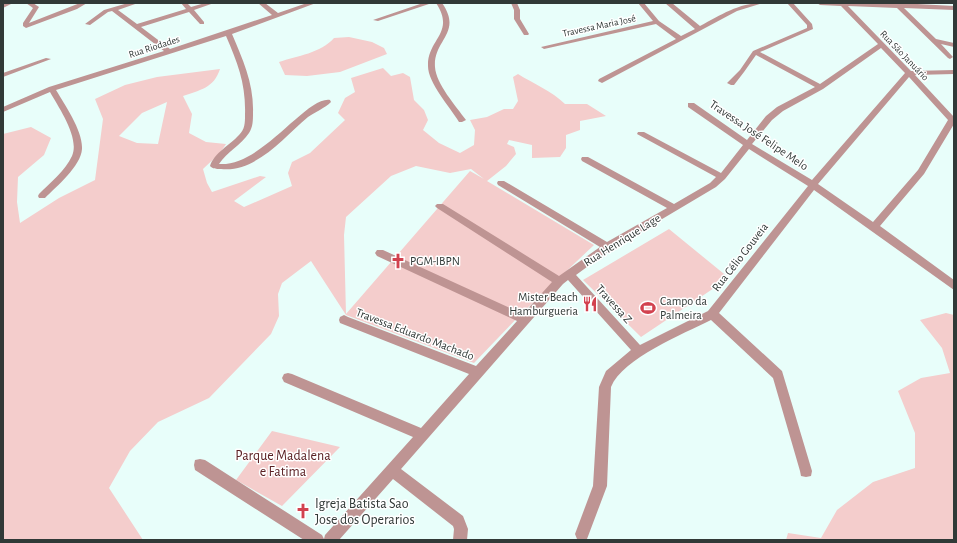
<svg xmlns="http://www.w3.org/2000/svg" width="957" height="543" font-family="'Alegreya Sans',sans-serif">
<style>
.green{fill:#f4cdcc;fill-rule:evenodd}
.lines{fill:none;stroke-linecap:round;stroke-linejoin:round}
.minor{fill:#be9493;fill-rule:evenodd}
.labels{text-anchor:middle;stroke-width:3;stroke-linejoin:round;paint-order:stroke}
.far-street-label{font-size:10px;fill:#313937;stroke:#fff}
.street-label{font-size:12px;fill:#313937;stroke:#fff}
.poi-label{font-size:12px;fill:#313937;stroke:#fff;text-anchor:start}
.near-park-label{font-size:14px;fill:#5b2124;stroke:#fff}
.near-poi-label{font-size:14px;fill:#313937;stroke:#fff;text-anchor:start}
</style>
<rect width="100%" height="100%" fill="#e8fefa"/>
<!-- green -->
<path class="green" d="M349 37 372 42 384 48 387 54 340 72 307 76 285 75 279 62C297 56 321 53 334 38Z
M383 68 391 76 403 73 410 77 414 100 424 110 428 120 423 130 439 143 460 153 474 145 475 130 470 120 487 117 504 109H513L518 101 513 77 518 74C534 84 552 91 565 104H587L606 116 580 121V130L566 135V148L560 157 532 158V145L509 140 507 144 514 147 516 154 506 166 487 181 594 245 522 313 474 363 346 315 311 261 282 283 278 294 279 316 271 334 209 398 158 422 130 451 109 488 143 540H3V134L31 127 51 138 44 155 18 177 17 202 20 223 59 198 95 180 103 119 95 99 125 85 157 77 220 69C214 88 200 90 183 96L192 114 189 133 206 142 226 144 220 153 203 169 207 183 212 192 260 176 266 177 234 201 244 207 292 186 288 173 292 162 310 153 345 120 338 113 345 98 355 92 351 78ZM167 102 158 144 137 143 119 136 142 113ZM416 166 450 173 471 169 484 179 470 171 346 314 344 235 346 217 391 176Z
M669 229 729 278 641 337 583 280Z
M946 313 954 315V540H786L788 533 821 538 837 510 873 482 915 468V433L898 391 921 378 950 373 942 348 920 320Z
M272 431 340 447 282 506 236 480Z"/>
<g class="lines">
<!-- minor -->
<path class="minor" d="M5 3H13L3 8V4Z
M26 3H33L39 7 29 23 80 3H87L77 9 26 28 23 26V23L33 8Z
M128 3H138L118 10 137 24 186 9 181 3H187L191 7 205 3H214L194 10 204 22V24H200L189 12 141 27 170 49 272 15 258 3H265L278 13 307 3H316L232 34C243 60 254 84 253 113 253 120 253 127 249 133 241 145 227 152 219 164 262 167 306 96 330 100L331 102C325 108 315 112 308 117 284 137 256 173 221 169 216 169 213 169 210 166 214 153 230 145 239 135 245 129 245 123 245 115 246 84 238 64 226 36L56 90C65 105 83 131 82 149 81 166 56 187 45 198H39L38 196 39 194C50 183 65 171 72 156 80 138 59 108 50 92L3 112V107L49 87 164 51 112 11 108 12 90 25 85 24 104 10Z
M423 3H432L378 21 373 20Z
M436 3H442C463 33 433 40 435 67 436 84 456 106 466 120L462 122H459C450 107 428 83 428 66 427 39 456 33 436 3Z
M511 3H517L520 10V19L529 34 528 35H524L514 19V10Z
M638 3H644L659 21 681 36 695 29 665 3H672L700 26C721 15 738 3 763 3L737 11 602 83 598 81 599 79 676 39 656 24 544 49 541 47 653 21Z
M787 3H793L812 24 813 29 760 52 820 84 878 44 841 6 820 5 817 3H899L954 6V10L904 8 936 39 954 43V47L941 44 953 57 950 59 948 58 897 8 848 6 911 71 954 70V74L915 75 954 117V124L924 174 880 226 954 280V290L814 190 719 313 782 371 812 471 811 476 806 477 801 476 800 471 773 378 711 320C683 334 623 358 611 387L607 486 587 539H577L575 534 593 486 599 387 606 371 631 350 568 280 563 284 401 469 463 516 468 529 467 540H453L454 529 453 526 393 479 339 540H304L195 470 194 465 195 460 200 459 205 460 322 535 324 539 325 535 413 437 284 382 282 378 284 374 288 373 292 374 421 428 469 374 340 323 339 320 340 317 344 315 348 317 476 366 517 321 377 256 375 253 377 250H383L523 314 552 282 437 208 435 206 437 204H443L559 276 600 247 498 185 497 183 498 181H504L607 242 667 208 582 161 581 159 582 157H588L674 204 710 183 716 177 637 134 638 132H644L721 173 743 145 688 107V103H694L747 140 766 116 777 107 815 87 756 55 744 72 734 85H731L727 83 740 70 753 51 807 28V25ZM881 48 905 73 812 180 752 144 772 120 783 111 823 89ZM909 77 948 120 918 170 873 222 818 184ZM749 149 808 186 708 311 640 345 576 275 610 250 716 187 725 179Z
M46 58 51 59 3 77V73Z"/>
</g>
<!-- icons -->
<defs>
<g id="church-bare" transform="scale(1.2)"><path d="M-1.2-6h2.4v3.5h3.3v2.4h-3.3V6h-2.4V-.1h-3.3v-2.4h3.3Z" fill="#d2424f" stroke="#fff" stroke-width="2.5" paint-order="stroke"/></g>
<g id="restaurant-bare" transform="scale(1.2)"><path d="M-5-6h1v4h1v-4h1v4h1v-4h1v5L-1.5 .5V6h-2V.5L-5-1ZM5-6V6H3V1.5H1.5Q1.5-4 5-6Z" fill="#d2424f" stroke="#fff" stroke-width="2.5" paint-order="stroke"/></g>
<g id="stadium-bare" transform="scale(1.2)"><path d="M0-5a6.5 5 0 1 0 0 10a6.5 5 0 1 0 0-10ZM-3.5-1.8h7v3.6h-7Z" fill="#d2424f" stroke="#fff" stroke-width="2.5" paint-order="stroke"/></g>
</defs>
<g fill-rule="evenodd">
<use href="#church-bare" x="398" y="261"/>
<use href="#restaurant-bare" x="590" y="304"/>
<use href="#stadium-bare" x="648" y="308"/>
<use href="#church-bare" x="303" y="511"/>
</g>
<g class="labels">
<!-- far-street labels -->
<g class="far-street-label">
<text transform="translate(599 25) rotate(-12)" y="4">Travessa Maria José</text>
<text transform="translate(154 46) rotate(-18)" y="4">Rua Riodades</text>
<text transform="translate(905 55) rotate(46)" y="4">Rua São Januário</text>
</g>
<!-- street labels -->
<g class="street-label">
<text transform="translate(759 135) rotate(34)" y="4">Travessa José Felipe Melo</text>
<text transform="translate(622 240) rotate(-32)" y="4">Rua Henrique Lage</text>
<text transform="translate(740 257) rotate(-52)" y="4">Rua Célio Gouveia</text>
<text transform="translate(614 304) rotate(48)" y="4">Travessa Z</text>
<text transform="translate(415 334) rotate(21)" y="4">Travessa Eduardo Machado</text>
</g>
<!-- poi labels -->
<g class="poi-label">
<text x="410" y="265">PGM-IBPN</text>
<text x="578" y="301" text-anchor="end">Mister Beach<tspan x="578" dy="14">Hamburgueria</tspan></text>
<text x="660" y="305">Campo da<tspan x="660" dy="14">Palmeira</tspan></text>
</g>
<!-- near-park labels -->
<g class="near-park-label">
<text x="283" y="460">Parque Madalena<tspan x="283" dy="16">e Fatima</tspan></text>
</g>
<!-- near-poi labels -->
<g class="near-poi-label">
<text x="315" y="508">Igreja Batista Sao<tspan x="315" dy="16">Jose dos Operarios</tspan></text>
</g>
</g>
<!-- border -->
<rect width="957" height="543" fill="none" stroke="#313937" stroke-width="8"/>
</svg>
